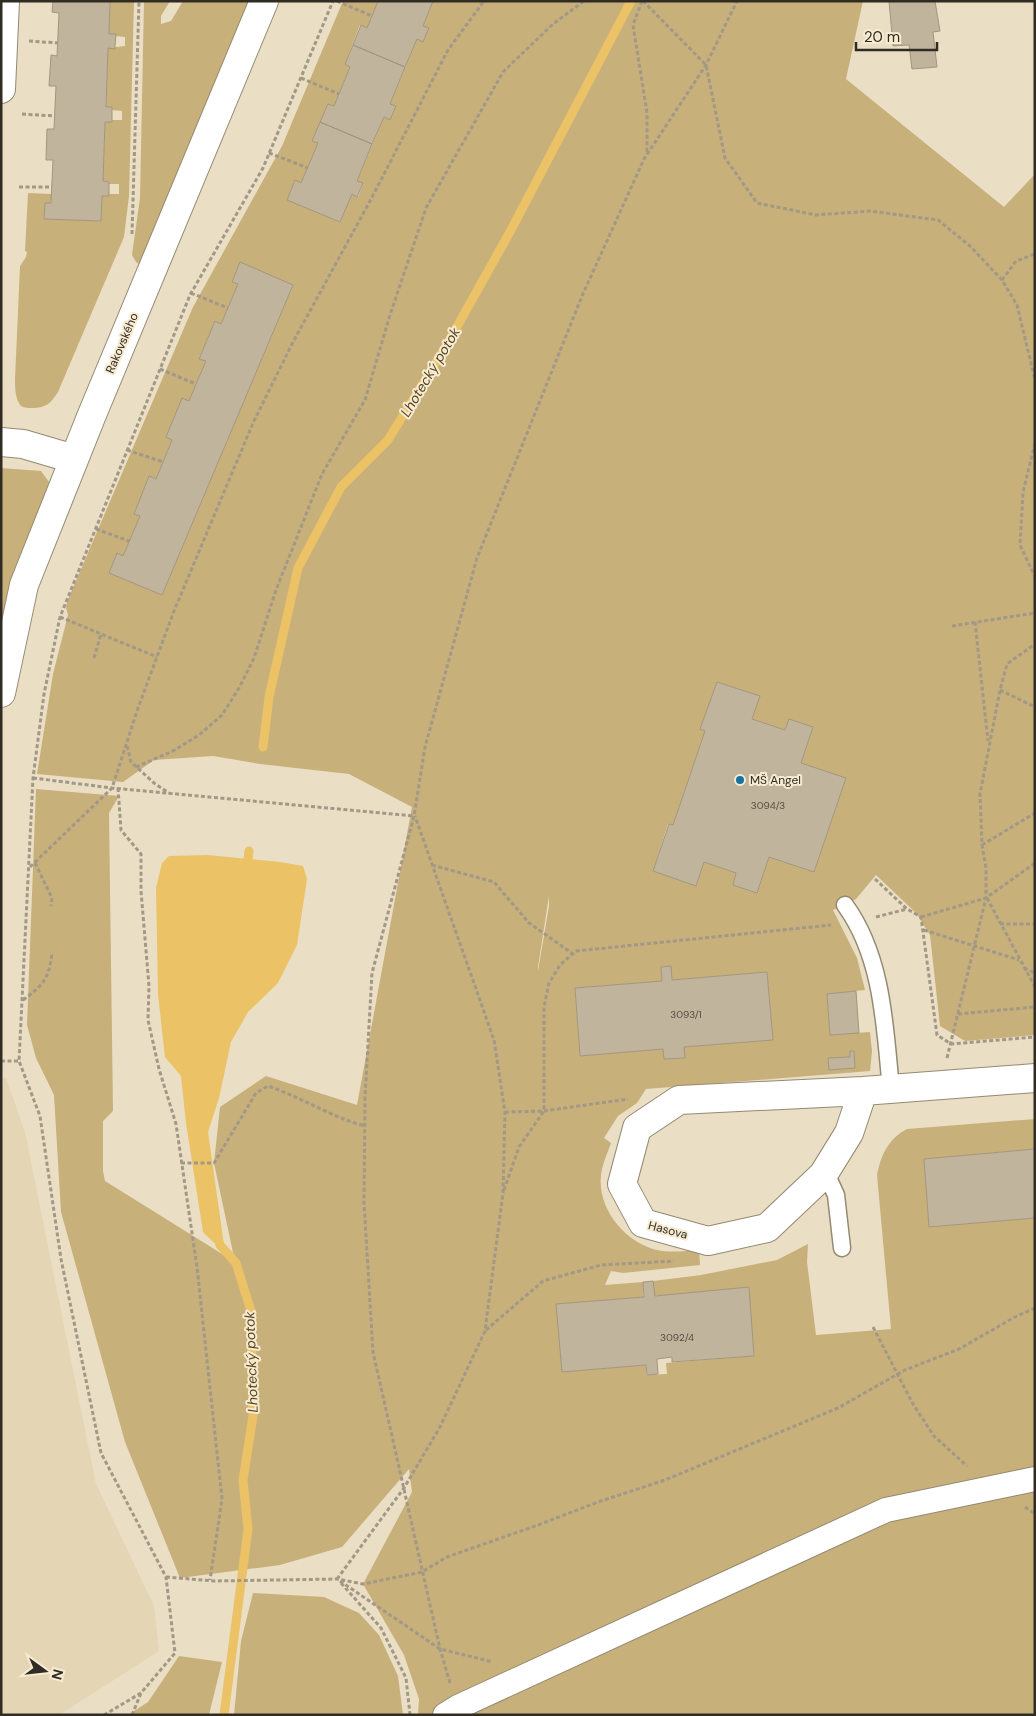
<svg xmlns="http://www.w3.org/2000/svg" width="1036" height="1716" font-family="'DM Sans',sans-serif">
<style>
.built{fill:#e4d5b5}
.green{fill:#c8b07b;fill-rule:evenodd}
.water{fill:#ebc265}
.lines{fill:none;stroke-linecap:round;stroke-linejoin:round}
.stream{stroke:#ebc265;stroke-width:9}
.building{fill:#c0b49c;stroke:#a2967f}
.service-casing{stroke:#948972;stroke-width:19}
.pedestrian-casing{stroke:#948972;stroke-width:26}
.minor-casing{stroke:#948972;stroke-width:30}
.path{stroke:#a29886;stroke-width:3;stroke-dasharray:4 2.5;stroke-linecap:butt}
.service{stroke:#fff;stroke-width:16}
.pedestrian{stroke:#fff;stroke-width:24}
.minor{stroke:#fff;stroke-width:28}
.poi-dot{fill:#1374a1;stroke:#f7ebd2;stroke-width:2}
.labels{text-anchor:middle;stroke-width:4;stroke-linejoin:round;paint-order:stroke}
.number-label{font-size:10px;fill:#554e41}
.street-label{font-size:12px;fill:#312c23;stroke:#f7ebd2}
.poi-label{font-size:12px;fill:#312c23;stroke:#f7ebd2;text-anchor:start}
.water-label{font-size:14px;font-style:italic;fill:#56451e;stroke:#f7ebd2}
</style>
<rect width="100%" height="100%" fill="#eadec5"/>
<!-- built -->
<path class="built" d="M1 1078H6L25 1132 96 1484 154 1606 159 1651 59 1715H1Z"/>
<!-- green -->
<path class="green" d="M110 1H134L129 196 124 237 58 392C51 403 46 408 33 408 29 408 24 408 21 406 15 399 15 387 15 379L20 266 26 257 27 252 25 251 28 193 52 194 51 203H45L44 219 101 221 102 196H109V194H119V184H109V182L103 181 105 122H112V120H122V111L112 110V108L106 107 108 48 125 46V37L115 36V34H109Z
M144 1H170L161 16V24L171 21 183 1H256L145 268 136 262 132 255 140 198Z
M343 1H378L367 28 360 25 345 64 350 67 334 106 328 104 312 141 318 143 301 183 295 181 287 200 340 222 352 194 358 197 363 184 357 181 384 117 390 120 396 106 390 104 417 39 423 41 429 28 423 26 433 1H863L846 79 1004 207 1035 174V1035L965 1041 940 1026 930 935 916 913 876 875 856 899 833 910 857 958 865 990 827 994 830 1035 870 1032 872 1051 870 1071 646 1089 637 1103 618 1116 604 1138 611 1143C608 1152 604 1160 602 1169 594 1205 623 1242 657 1250 670 1253 686 1251 699 1250L700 1265 623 1273 611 1271 605 1285 643 1282V1297L557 1304 562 1372 646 1365V1375L667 1374 666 1363 754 1356 748 1288 654 1296 653 1281 701 1275 777 1260 808 1244 807 1262 816 1335 891 1329 877 1175C881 1155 888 1139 907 1129L1035 1119V1149L924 1159 929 1227 1035 1218V1715H418L419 1699 404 1655 363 1584 412 1492 409 1469 342 1547 280 1565 180 1578 125 1442 61 1212 54 1095 36 1058 27 1025 36 789 119 796 109 813 113 1111 103 1121V1171L105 1181 235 1262 214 1163 220 1107 266 1076 357 1105 412 807 349 774 260 764 213 756 154 760 123 782 37 774 53 674 68 615 66 608 67 602 193 307 282 146ZM240 263 293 285 162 595 109 573 117 554 123 556 140 516 134 514 149 477 156 479 172 440 166 437 182 399 189 401 206 361 199 358 215 322 221 324 238 284 232 282ZM717 682 760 696 752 719 785 730 789 719 813 727 801 763 846 778 814 872 769 857 757 893 733 885 736 873 704 862 696 885 653 871 668 824 673 825 705 731 701 729ZM549 896V906L538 971V967ZM670 966 672 980 767 972 773 1040 684 1047V1058L664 1059 663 1049 580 1056 575 988 662 981 661 967ZM850 1051H853L854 1068 829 1069 828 1058 850 1057Z
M1 468 41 471 49 482 47 498 21 562 3 617H1Z
M253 1593 324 1597 359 1613 379 1635 398 1676 403 1715H234L241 1641Z
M179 1656 222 1662 209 1715H128L148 1702Z"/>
<!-- water -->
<path class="water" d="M208 855 280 862 303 866 307 879 297 945 278 983 248 1012 231 1042 219 1098 208 1132 223 1238 222 1244 220 1245 213 1242 203 1232 186 1123 181 1076 165 1057 158 994 156 888 162 863 169 856Z"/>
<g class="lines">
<!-- stream -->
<path class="stream" d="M263 747 269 697 298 568 341 487 388 440 449 341 511 230 631 1
M247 869 249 851
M217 1234 220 1245 236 1263 251 1311 253 1416 243 1480 248 1529 224 1715"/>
</g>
<!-- building -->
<path class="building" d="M53 1H110L109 34H116L115 46V49L108 48 106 107H112V122H105L103 181 109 182V196H102L101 221 44 219 45 203H51L53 160H46L47 129H54L56 86H49L51 55 57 56 59 13 52 12Z
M378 1H433L423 26 429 28 423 42 417 39 405 67 353 45 361 25 367 28Z
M889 1H935L940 31 933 32 937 67 912 69 909 45 893 46Z
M353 45 405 67 390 104 396 106 390 120 384 117 372 144 320 122 328 104 334 106 350 67 345 64Z
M320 122 372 144 357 181 363 183 357 197 352 194 340 222 287 200 295 180 301 183 318 143 312 141Z
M240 262 293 285 162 595 109 573 117 553 123 556 140 516 134 514 149 476 156 479 163 462 172 440 166 437 182 398 189 401 196 384 206 361 199 359 215 321 221 324 238 284 232 282Z
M717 682 760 696 752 719 785 730 789 719 813 727 801 763 846 778 814 872 769 857 757 893 733 885 736 873 704 862 696 886 653 871 669 824 673 825 705 731 700 729Z
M671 966 672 980 767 972 773 1040 684 1047 685 1058 664 1059 663 1049 580 1056 575 988 662 981 661 967Z
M856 991 859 1033 830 1035 827 994Z
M850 1051H854L855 1068 829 1070 828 1058 850 1057Z
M1035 1149V1218L929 1227 924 1159Z
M653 1281 655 1296 749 1287 754 1356 672 1362V1357L657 1359 658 1374 647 1375 646 1365 562 1372 556 1304 644 1297 643 1282Z"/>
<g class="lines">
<!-- service casing -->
<g class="service-casing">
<path id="service" d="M845 905C883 957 885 1028 891 1090
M825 1171 836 1195 842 1248"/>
</g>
<!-- pedestrian casing -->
<g class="pedestrian-casing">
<path id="pedestrian" d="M445 1715 458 1707 886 1510 1035 1479"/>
</g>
<!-- minor casing -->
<g class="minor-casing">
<path id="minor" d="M1 89 5 1
M1 442 23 444 74 459
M1 693 24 585 91 417 264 1
M863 1091 849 1133 823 1175 767 1228 708 1241 643 1223 622 1184 637 1128 679 1100 863 1091 1035 1078"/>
</g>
<!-- path -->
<path class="path" d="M337 1 372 16
M642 1 633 25 647 113V153
M643 1 706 65 725 158 757 203 816 215 870 211 938 220 970 246 1002 280 1017 305 1035 380
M29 41 58 43
M301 78 339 94
M22 114 55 116
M269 153 308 168
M19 187H52
M132 234 139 1
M1002 280 1016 261 1035 254
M191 293 228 308
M160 369 196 384
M1035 443 1023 492 1020 545 1035 577
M127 450 163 462
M96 529 129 541
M60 617 157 657
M975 622 988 741
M952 626 1035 613
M94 658 101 634
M1000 690 1035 707
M127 746 131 762 154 783 169 793
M136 767 173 751 199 735 222 715 239 688 254 658 276 590 322 474 365 400 389 318 426 208 503 72 553 24 584 1
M33 778 112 788 414 816
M118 788 121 830 141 854V891L149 986 148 1020 159 1069 176 1124 197 1267 222 1499 210 1580
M982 845 1035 813
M35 863 52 898 51 906
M432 865 494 882 529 923 573 954
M30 867 112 788 138 708 174 611 253 423 293 342 369 203 448 50 484 1
M875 879 907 909 921 917 937 1035 951 1044 1035 1037
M987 898 1035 987
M876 917 907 909
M921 917 986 898 1035 863
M1000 924H1035
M924 930 1019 960
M1024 968 1035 973
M23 1000C43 985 49 979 52 953
M958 1014 1035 1007
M947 1058 986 898V868L982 845 980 794 1000 690 1007 664 1035 644
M1 1061H19
M505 1112 544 1111 628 1099
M181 1163H214L256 1093 268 1086C301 1097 331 1117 365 1126
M504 1190 519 1147 544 1111V1007L549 983 560 965 576 951 831 925
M873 1327 913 1404 934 1436 967 1466
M486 1330 543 1281 601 1265 674 1261
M1025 1507 1035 1514
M166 1577 214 1581 337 1579 363 1584 422 1572 447 1557 538 1525 598 1502 665 1480 838 1408 905 1370 959 1349 1015 1317 1035 1308
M337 1579 404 1488 440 1427 485 1331 503 1193 505 1112 494 1040 415 816
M340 1581 440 1649 493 1662
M341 1583 381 1628 406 1678 410 1715
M450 1683 440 1649 373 1352 364 1203 365 1097 372 973 414 816 425 747 477 558 582 296 644 159 706 65 737 1
M104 1715 141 1693 175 1653 166 1577 101 1453 61 1259 40 1116 19 1061 33 778 44 694 60 617 190 295 263 168 333 1
M132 1715 141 1693"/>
<!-- service -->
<use href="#service" class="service"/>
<!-- pedestrian -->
<use href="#pedestrian" class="pedestrian"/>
<!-- minor -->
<use href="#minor" class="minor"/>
</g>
<!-- markers -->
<circle class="poi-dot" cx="740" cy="780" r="5"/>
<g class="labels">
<!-- number labels -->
<g class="number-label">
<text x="768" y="809">3094/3</text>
<text x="686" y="1018">3093/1</text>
<text x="677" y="1341">3092/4</text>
</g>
<!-- street labels -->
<g class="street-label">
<text transform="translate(122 343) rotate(-67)" y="4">Rakovského</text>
<text transform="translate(668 1230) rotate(15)" y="4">Hasova</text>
</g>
<!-- poi labels -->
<g class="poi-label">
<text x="750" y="784">MŠ Angel</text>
</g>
<!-- water labels -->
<g class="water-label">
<text transform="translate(430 372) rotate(-59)" y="5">Lhotecký potok</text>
<text transform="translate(251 1362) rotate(-92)" y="5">Lhotecký potok</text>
</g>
</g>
<!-- border -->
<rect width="1036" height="1716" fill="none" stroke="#312c23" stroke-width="5"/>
<!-- north arrow -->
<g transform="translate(45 1671) rotate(105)" stroke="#f7ebd2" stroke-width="4" paint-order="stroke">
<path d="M0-4L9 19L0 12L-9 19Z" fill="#312c23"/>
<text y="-8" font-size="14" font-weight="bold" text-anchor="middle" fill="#312c23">N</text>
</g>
<!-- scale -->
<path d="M856 42v8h81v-8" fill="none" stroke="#312c23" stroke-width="2.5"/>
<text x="864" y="42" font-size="15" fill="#312c23" stroke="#f7ebd2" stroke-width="4" paint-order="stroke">20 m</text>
</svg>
